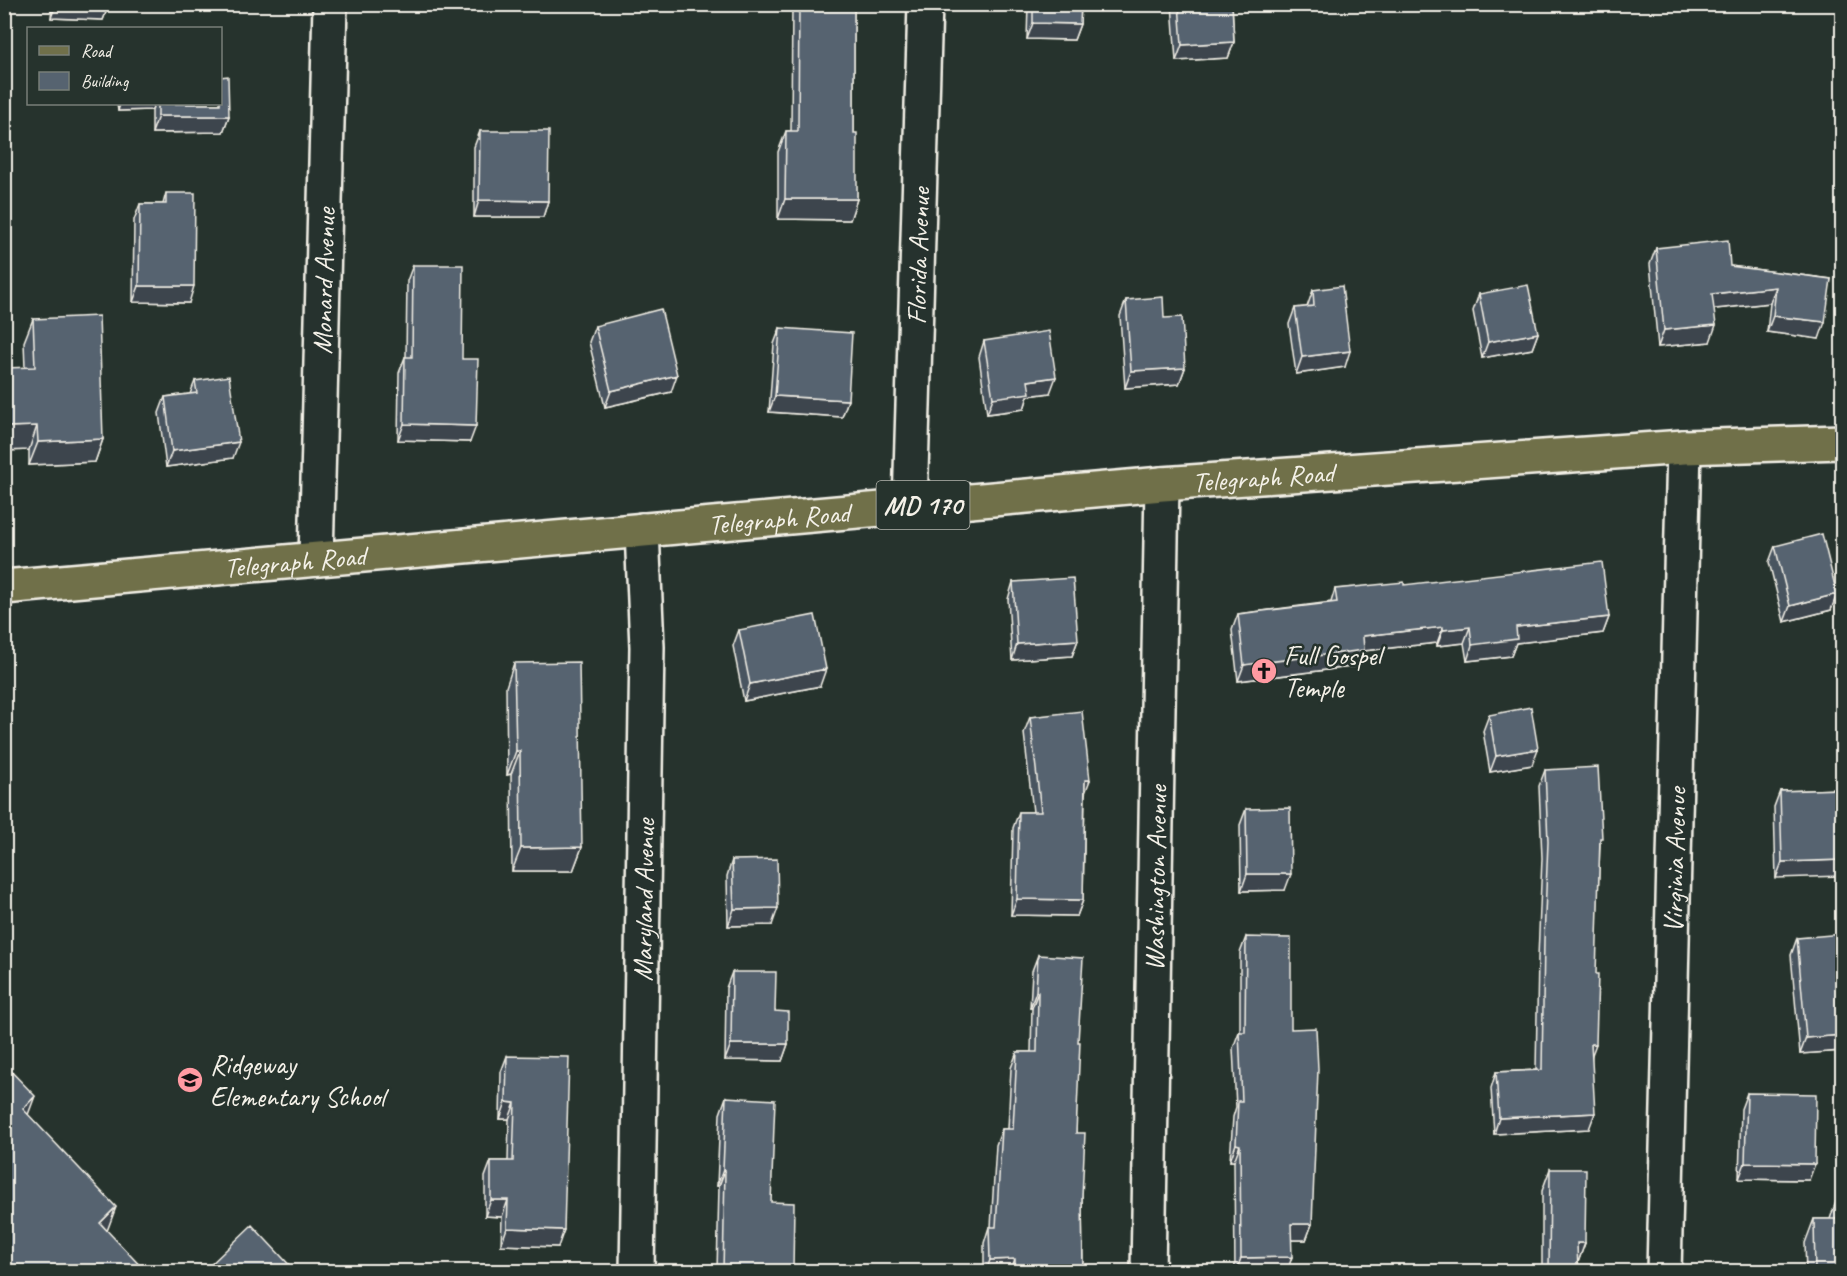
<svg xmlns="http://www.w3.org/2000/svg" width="1847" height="1276" font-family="Caveat,sans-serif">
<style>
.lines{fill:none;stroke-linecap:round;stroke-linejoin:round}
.street-casing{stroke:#f4f1e8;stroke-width:38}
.primary-casing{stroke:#f4f1e8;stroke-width:38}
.street{stroke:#26332d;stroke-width:33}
.primary{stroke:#70704a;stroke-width:33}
.wall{fill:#4a5560;stroke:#f4f1e8;stroke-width:1.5}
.shaded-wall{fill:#3c454e;stroke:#f4f1e8;stroke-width:1.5}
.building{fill:#566370;stroke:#f4f1e8;stroke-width:1.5}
.labels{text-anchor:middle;stroke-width:5;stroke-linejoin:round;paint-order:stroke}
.shield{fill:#26332d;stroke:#b6b8b0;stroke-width:1.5}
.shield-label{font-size:27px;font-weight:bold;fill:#f4f1e8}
.street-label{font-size:28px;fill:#f4f1e8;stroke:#26332d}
.poi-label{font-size:28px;fill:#f4f1e8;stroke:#26332d;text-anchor:start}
</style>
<rect width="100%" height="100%" fill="#26332d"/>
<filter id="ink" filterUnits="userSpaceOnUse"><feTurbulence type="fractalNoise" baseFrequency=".0167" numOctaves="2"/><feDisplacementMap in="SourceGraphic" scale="12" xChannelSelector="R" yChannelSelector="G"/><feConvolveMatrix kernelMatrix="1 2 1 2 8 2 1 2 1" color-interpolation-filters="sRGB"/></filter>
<g filter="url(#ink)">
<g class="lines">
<!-- street casing -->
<g class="street-casing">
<g id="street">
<path id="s1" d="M910 506 925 4"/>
<path id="s2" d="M316 559 330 4"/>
<path id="s3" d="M637 1272 647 647 642 530"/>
<path id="s4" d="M1148 1272 1162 484"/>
<path id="s5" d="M1664 1272 1684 447"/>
</g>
</g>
<!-- primary casing -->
<g class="primary-casing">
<g id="primary">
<path id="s6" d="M4 587 1162 484 1684 447 1842 442"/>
</g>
</g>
<!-- street -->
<use href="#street" class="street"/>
<!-- primary -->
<use href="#primary" class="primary"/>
</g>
<!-- wall -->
<path class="wall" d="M52 4H109L103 20 51 18Z
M792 4H854V133L857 199 850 220 778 219V152L786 131H791Z
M1028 4H1081L1080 24 1074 40 1027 39Z
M1172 4H1232L1234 42 1228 58 1176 61Z
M117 104H220L229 116 223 132 152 133V110L118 111Z
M480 131 548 201 543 217H474V147Z
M166 193 189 303 133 302 134 220 140 204H163Z
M1656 248 1730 266 1831 279 1819 339 1767 332 1770 303 1714 309 1710 342 1658 347 1650 264Z
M413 265 462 359 470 442 398 440 399 373 405 357H406L407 281Z
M1313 290 1345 367 1296 374 1289 324 1295 308 1307 307Z
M1479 294 1538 333 1532 349 1482 358 1473 311Z
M1126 300 1164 318 1185 368 1179 384 1125 388 1120 316Z
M33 319 103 439 95 462 29 465V450L4 451V368H25L24 342Z
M595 326 671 392 605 407 589 342Z
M780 328 848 400 842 417 769 412 774 344Z
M984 341 1050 393 1028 396 1024 409 987 414 979 357Z
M195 381 233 458 166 467 159 413 165 397 190 394Z
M1775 546 1837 594 1831 610 1784 622 1769 562Z
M1013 582 1078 640 1072 656 1012 660 1008 599Z
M1404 585 1609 617 1603 633 1516 643 1511 656 1467 661 1464 643 1437 646V643L1363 651 1358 666 1238 681 1232 630 1238 614 1331 602 1335 589Z
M739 630 820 686 744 701 733 646Z
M514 663 582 847 573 871H512L511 774 507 775 506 687Z
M1489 715 1532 765 1490 772 1483 731Z
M1030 717 1085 793 1083 900 1077 916 1011 915 1013 828 1019 812H1033L1024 733Z
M1545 770 1600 842 1589 1129 1494 1134 1491 1088 1496 1072 1536 1070 1538 957 1542 858 1539 786Z
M1842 789 1776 878 1774 807 1780 791Z
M1246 809 1285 890 1241 891 1240 825Z
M732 860 772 925 728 926 727 876Z
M1246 937 1291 1029 1312 1224 1306 1240H1291L1287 1272H1235L1234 1161H1230L1233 1117 1236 1107 1233 1048 1239 1032H1240V953Z
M1797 938 1842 1051 1800 1054 1791 955Z
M1038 955 1078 1042 1076 1133 1082 1197 1083 1272H984V1243L989 1227H991L996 1145 1002 1129H1008L1011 1068 1017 1052H1031L1032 1008H1030L1032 971Z
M732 972 775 1011 788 1044 782 1061 725 1060 726 988Z
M507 1056 558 1247 501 1245 502 1217 485 1216V1177L491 1161H508L509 1119H500L501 1072Z
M1747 1093 1809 1180 1739 1179 1741 1109Z
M726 1097 771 1202 793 1272H717L719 1186H717L720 1114Z
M1550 1169 1585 1243 1577 1265 1578 1272H1542V1191Z
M1837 1199 1842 1272H1806L1805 1243 1814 1219H1830Z"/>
<!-- shaded-wall -->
<path class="shaded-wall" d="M56 4H109L103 20 51 18Z
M1033 23 1080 24 1074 40 1027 39Z
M1234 42 1228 58 1176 61 1182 45Z
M120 104H154L152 110 118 111Z
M158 116H229L223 132 152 133Z
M785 199H857L850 220 778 219Z
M479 200 548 201 543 217H474Z
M139 286H194L189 303 133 302Z
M1776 287 1770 303 1706 310 1712 294Z
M1773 316 1825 322 1819 339 1767 332Z
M1716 325 1710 342 1658 347 1664 330Z
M1538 333 1532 349 1482 358 1488 342Z
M1350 351 1345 367 1296 374 1302 357Z
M1185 368 1179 384 1125 388 1131 371Z
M677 375 671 392 605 407 611 391Z
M1056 377 1050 393 1028 396 1024 409 987 414 993 398 1028 381Z
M775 396 848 400 842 417 769 412Z
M404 424 476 426 470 442 398 440Z
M37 426 29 450 4 451V427Z
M103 439 95 462 29 465 38 442Z
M239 442 233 458 166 467 172 451Z
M1837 594 1831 610 1784 622 1790 606Z
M1609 617 1603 633 1516 643 1511 656 1467 661 1472 645 1516 627Z
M1443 627 1437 643 1363 651 1358 666 1238 681 1244 665 1363 636Z
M1470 627 1464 643 1437 646 1443 630Z
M1078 640 1072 656 1012 660 1017 644Z
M826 669 820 686 744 701 750 684Z
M1538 749 1532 765 1490 772 1496 756Z
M516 751H520L511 774 507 775Z
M1085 780H1090L1084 796Z
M582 847 573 871H512L521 848Z
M1842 860V876L1776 878 1782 862Z
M1247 874H1291L1285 890 1241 891Z
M1017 899 1083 900 1077 916 1011 915Z
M778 908 772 925 728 926 734 909Z
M1036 992H1038L1032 1008H1030Z
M1842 1035V1051L1800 1054 1806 1038Z
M731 1044H788L782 1061 725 1060Z
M1591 1044H1596L1590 1060Z
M35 1096 26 1120 23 1109Z
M506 1102 515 1103 509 1119H500Z
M1595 1113 1589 1129 1494 1134 1499 1118Z
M1236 1144 1240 1145 1234 1161H1230Z
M1745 1163 1815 1164 1809 1180 1739 1179Z
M723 1170H725L719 1186H717Z
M491 1200H508L502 1217 485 1216Z
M116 1207 107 1231 100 1223Z
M1291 1224H1312L1306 1240H1285Z
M507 1228 564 1230 558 1247 501 1245Z
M1577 1243H1585L1577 1265Z
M1292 1257 1287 1272H1236L1241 1258Z
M1015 1259 1010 1272H986L990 1260Z"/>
<!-- building -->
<path class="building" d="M799 4H854V133H857V199H785L786 131H798Z
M1033 4H1081L1080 24 1033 23Z
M1179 4H1232L1234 42 1182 45Z
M228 76 229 116H158V104H220V77Z
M480 131H549L548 201 479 200Z
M166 193H195L194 286H139L140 204H166Z
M1728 240 1730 266 1831 279 1825 322 1773 316 1776 287 1712 294 1716 325 1664 330 1656 248Z
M413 265H463L462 359H478L476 426 404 424 405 357H412Z
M1528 285 1538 333 1488 342 1479 294Z
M1342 286 1350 351 1302 357 1295 308 1314 306 1313 290Z
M1163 297 1164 318 1182 317 1185 368 1131 371 1126 300Z
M661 309 677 375 611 391 595 326Z
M99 316 103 439 38 442 37 426 4 427V368L35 367 33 319Z
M780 328 852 333 848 400 775 396Z
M1049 331 1056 377 1028 381 1030 393 993 398 984 341Z
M229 376 239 442 172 451 165 397 197 393 195 381Z
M1822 534 1837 594 1790 606 1775 546Z
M1602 562 1609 617 1516 627 1517 639 1472 645 1470 627 1443 630V627L1363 636 1364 650 1244 665 1238 614 1337 602 1335 589 1404 582V585Z
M1073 578 1078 640 1017 644 1013 582Z
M815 615 826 669 750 684 739 630Z
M579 662 582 847 521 848 520 751H516L514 663Z
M1531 707 1538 749 1496 756 1489 715Z
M1082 711 1090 780H1085L1083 900 1017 899 1019 812H1041L1030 717Z
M1598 767 1602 838H1600L1596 974H1598L1596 1044H1591L1595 1113 1499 1118 1496 1072 1542 1070 1544 940 1548 842 1545 770Z
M1842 789V860L1782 862 1780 791Z
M1290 808 1291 874H1247L1246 809Z
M777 859 778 908 734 909 732 860Z
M1842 934V1035L1806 1038 1797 938Z
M1246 937 1291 938V1029L1316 1028 1318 1069 1312 1224H1291L1292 1257 1241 1258 1240 1145 1236 1144 1238 1101H1242L1239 1032H1245Z
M1038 955 1083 958 1078 1042H1080L1076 1133H1085L1082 1197 1083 1272H1015V1259L990 1260 989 1227H996L1002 1129H1013L1017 1052H1037L1038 992H1036Z
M732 972H776L775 1011 788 1012V1044H731Z
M507 1056 569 1057 564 1230 507 1228 508 1200H491V1161H513L515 1103 506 1102Z
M4 1064 35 1096 23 1109 116 1207 100 1223 146 1272H4Z
M1747 1093 1816 1094 1815 1164 1745 1163Z
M726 1097 775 1100 771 1202 794 1203 793 1272H723L725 1170H723Z
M1550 1169H1586L1585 1243H1577L1578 1272H1549Z
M1837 1199H1842V1272H1815L1814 1219H1838Z
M252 1225 296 1272H203Z"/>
</g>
<!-- icons -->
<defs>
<g id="church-disc" transform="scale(1.35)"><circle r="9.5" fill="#ff9aa2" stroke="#26332d"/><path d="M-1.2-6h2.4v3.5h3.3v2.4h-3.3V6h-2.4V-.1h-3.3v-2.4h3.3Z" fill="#111"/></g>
<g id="school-disc" transform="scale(1.35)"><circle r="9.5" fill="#ff9aa2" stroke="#26332d"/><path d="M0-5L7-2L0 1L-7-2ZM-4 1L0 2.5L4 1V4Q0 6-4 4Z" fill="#111"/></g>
</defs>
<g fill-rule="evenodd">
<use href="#church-disc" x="1264" y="671"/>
<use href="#school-disc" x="190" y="1080"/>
</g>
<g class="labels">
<!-- shield labels -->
<rect class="shield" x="876.5" y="481" width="93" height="48" rx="4.5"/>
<g class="shield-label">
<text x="923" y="514">MD 170</text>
</g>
<!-- street labels -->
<g class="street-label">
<text dy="10" stroke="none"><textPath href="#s1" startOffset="250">Florida Avenue</textPath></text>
<text dy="10" stroke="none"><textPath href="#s2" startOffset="278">Monard Avenue</textPath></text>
<text dy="10" stroke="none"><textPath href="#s6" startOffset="1264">Telegraph Road</textPath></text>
<text dy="10" stroke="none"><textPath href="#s6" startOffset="778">Telegraph Road</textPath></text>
<text dy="10" stroke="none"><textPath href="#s6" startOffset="292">Telegraph Road</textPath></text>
<text dy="10" stroke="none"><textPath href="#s5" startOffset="412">Virginia Avenue</textPath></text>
<text dy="10" stroke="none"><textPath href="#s4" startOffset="394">Washington Avenue</textPath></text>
<text dy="10" stroke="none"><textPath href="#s3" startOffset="372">Maryland Avenue</textPath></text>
</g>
<!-- poi labels -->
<g class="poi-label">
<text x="1284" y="665">Full Gospel<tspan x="1284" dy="32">Temple</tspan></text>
<text x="210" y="1074">Ridgeway<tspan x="210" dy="32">Elementary School</tspan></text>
</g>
</g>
<!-- margin -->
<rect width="1847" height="1276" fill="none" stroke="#26332d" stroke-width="24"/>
<rect x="12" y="12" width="1823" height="1252" fill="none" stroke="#f4f1e8" stroke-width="2" filter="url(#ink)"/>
<!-- legend -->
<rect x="27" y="27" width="195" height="78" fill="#26332d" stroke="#787f78" stroke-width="1.5"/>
<rect x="39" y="46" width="30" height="9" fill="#70704a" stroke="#787f78" stroke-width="1.5"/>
<text x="81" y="57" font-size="18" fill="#f4f1e8">Road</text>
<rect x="39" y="72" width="30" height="18" fill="#566370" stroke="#787f78" stroke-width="1.5"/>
<text x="81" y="87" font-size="18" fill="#f4f1e8">Building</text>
</svg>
